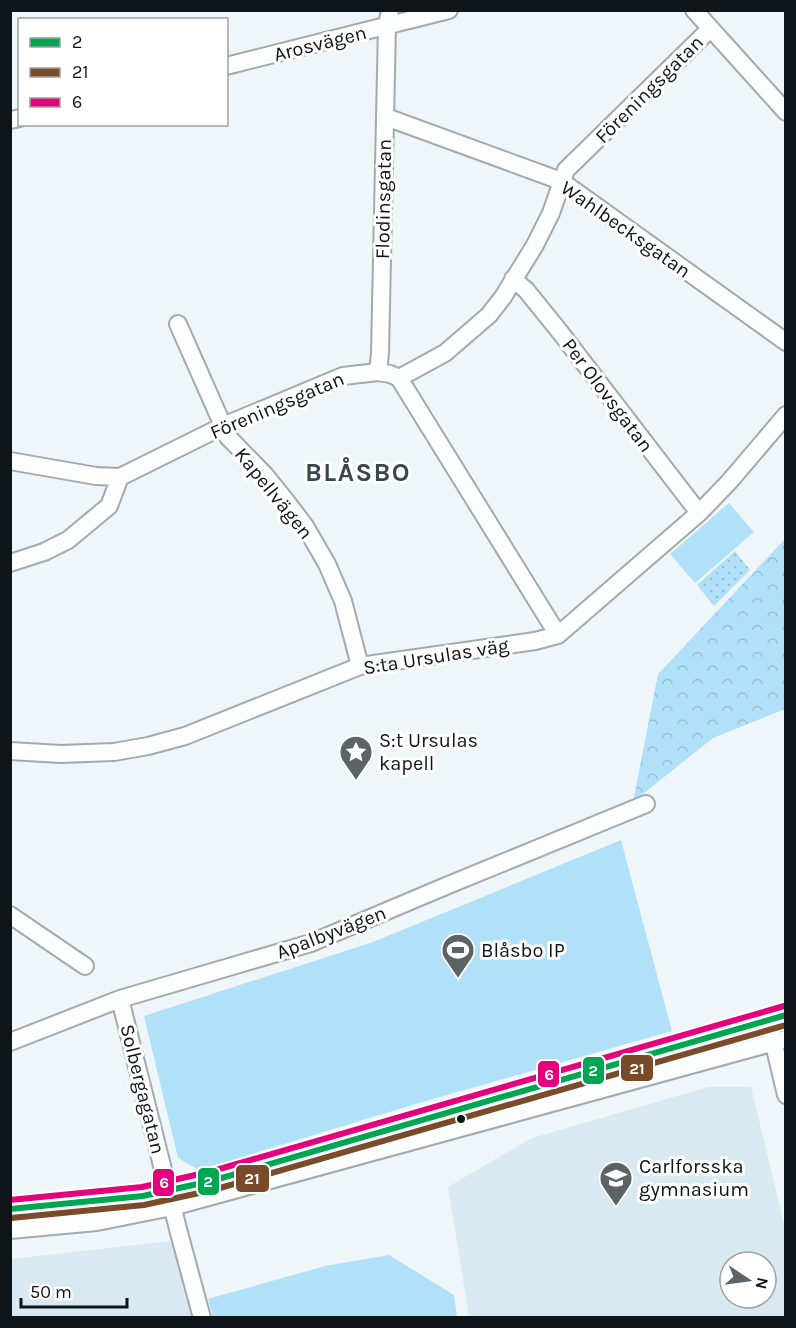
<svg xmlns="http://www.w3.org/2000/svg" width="796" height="1328" font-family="Karla,sans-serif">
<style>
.built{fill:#d9e9f2;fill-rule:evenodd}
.forest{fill:url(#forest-crowns)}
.park{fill:url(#park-dots)}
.garden{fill:#b1e1f8}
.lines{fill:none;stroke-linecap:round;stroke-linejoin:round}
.minor-casing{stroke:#a3a9ac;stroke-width:20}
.minor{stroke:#fcfefe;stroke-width:16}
.bus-1-casing{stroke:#fff;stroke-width:10}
.bus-2-casing{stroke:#fff;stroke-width:10}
.bus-3-casing{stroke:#fff;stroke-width:10}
.bus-1{stroke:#00a651;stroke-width:6}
.bus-2{stroke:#7a4b2a;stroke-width:6}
.bus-3{stroke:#e5007d;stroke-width:6}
.bus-dot{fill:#0e1417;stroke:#fff;stroke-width:2}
.labels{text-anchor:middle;stroke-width:6;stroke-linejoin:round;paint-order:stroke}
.street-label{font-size:20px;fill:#0e1417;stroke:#fff}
.poi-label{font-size:20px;fill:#0e1417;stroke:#fff;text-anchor:start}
.district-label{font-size:26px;font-weight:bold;letter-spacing:1.5px;fill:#38464d;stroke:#fff}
.line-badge{stroke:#fff;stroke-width:2}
.badge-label{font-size:16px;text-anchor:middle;font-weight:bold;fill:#fff}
</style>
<defs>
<pattern id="forest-crowns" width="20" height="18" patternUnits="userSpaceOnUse" patternTransform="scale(1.5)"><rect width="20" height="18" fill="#b1e1f8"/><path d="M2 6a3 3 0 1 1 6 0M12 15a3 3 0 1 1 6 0" fill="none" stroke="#97c0d4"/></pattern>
<pattern id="park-dots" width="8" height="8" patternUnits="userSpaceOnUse" patternTransform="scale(1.5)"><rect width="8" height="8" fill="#b1e1f8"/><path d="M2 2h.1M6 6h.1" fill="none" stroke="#97c0d4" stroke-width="1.8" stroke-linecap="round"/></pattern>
</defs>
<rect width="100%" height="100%" fill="#eef6fa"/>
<!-- built -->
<path class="built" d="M708 1087H751L785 1228V1317H469L448 1187 532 1138ZM730 1262H766V1298H730Z
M180 1240 192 1317H11L10 1259Z"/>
<!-- forest -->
<path class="forest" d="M785 539V709L713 738 633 802 658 674Z"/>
<!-- park -->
<path class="park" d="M735 551 750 570 714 606 697 585Z"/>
<!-- garden -->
<path class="garden" d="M729 503 754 532 695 583 670 554Z
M621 840 672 1031 419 1103 199 1170 178 1158 144 1016 373 942Z
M389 1255 454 1295 457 1317H213L208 1299 325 1266Z"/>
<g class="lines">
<!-- minor casing -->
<g class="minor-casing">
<path id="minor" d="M694 10 786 112
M226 66 449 10
M386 117 561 181 786 342
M10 120 20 118
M513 279 526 290 560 332 699 513
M178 324 228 437 265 475 286 501 305 526 327 564 343 601 360 666
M378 372 380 353 387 26 390 10
M399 378 558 635
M10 461 96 476 120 477 223 426 343 376 378 372 390 374 399 378 445 353 489 315 503 297 535 245 551 213 566 170 710 29
M10 563 44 552 68 540 109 506 120 477
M10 751 61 754 114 752 148 746 185 736 360 666 535 641 558 635 699 513 729 482 786 415
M10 915 85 966
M120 999 178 1229 202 1318
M771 1032 786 1095
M10 1042 120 999 311 943 446 886 646 804
M10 1209 143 1196 211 1181 786 1015
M10 1230 97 1222 172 1207 786 1039"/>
</g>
<!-- minor -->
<use href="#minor" class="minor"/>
<!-- bus-1 casing -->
<g class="bus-1-casing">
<path id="bus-1" d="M10 1209 143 1196 211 1181 786 1015"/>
</g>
<!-- bus-2 casing -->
<g class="bus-2-casing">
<path id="bus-2" d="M11 1218 144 1205 213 1190 786 1025"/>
</g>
<!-- bus-3 casing -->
<g class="bus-3-casing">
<path id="bus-3" d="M10 1200 142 1187 209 1172 784 1006"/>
</g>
<!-- bus-1 -->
<use href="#bus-1" class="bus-1"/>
<!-- bus-2 -->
<use href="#bus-2" class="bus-2"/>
<!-- bus-3 -->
<use href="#bus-3" class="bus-3"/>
</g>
<!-- icons -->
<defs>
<g id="sight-pin" transform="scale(1.725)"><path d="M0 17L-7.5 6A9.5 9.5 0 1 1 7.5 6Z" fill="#5c6366" stroke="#fff"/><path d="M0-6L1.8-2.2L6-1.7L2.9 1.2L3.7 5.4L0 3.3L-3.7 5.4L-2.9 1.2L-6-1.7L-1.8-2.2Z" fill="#fff"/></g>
<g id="stadium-pin" transform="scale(1.725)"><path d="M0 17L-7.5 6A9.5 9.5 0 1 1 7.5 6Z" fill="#5c6366" stroke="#fff"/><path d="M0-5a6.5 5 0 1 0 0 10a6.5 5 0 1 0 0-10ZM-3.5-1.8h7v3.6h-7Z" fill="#fff"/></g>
<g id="school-pin" transform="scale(1.725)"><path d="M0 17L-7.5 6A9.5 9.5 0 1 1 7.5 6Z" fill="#5c6366" stroke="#fff"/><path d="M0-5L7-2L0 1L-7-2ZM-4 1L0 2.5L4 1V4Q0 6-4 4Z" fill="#fff"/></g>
</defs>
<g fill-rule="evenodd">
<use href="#sight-pin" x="356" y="752"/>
<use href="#stadium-pin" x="458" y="950"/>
<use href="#school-pin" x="616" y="1178"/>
</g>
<!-- markers -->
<circle class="bus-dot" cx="461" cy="1119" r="5"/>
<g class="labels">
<!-- street labels -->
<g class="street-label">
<text transform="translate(320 43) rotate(-14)" y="7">Arosvägen</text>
<text transform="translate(649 89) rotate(-45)" y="7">Föreningsgatan</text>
<text transform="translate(383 199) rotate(-89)" y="7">Flodinsgatan</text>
<text transform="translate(626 229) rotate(35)" y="7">Wahlbecksgatan</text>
<text transform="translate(608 395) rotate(53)" y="7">Per Olovsgatan</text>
<text transform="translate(277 405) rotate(-23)" y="7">Föreningsgatan</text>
<text transform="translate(274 493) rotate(51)" y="7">Kapellvägen</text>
<text transform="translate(436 656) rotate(-9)" y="7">S:ta Ursulas väg</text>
<text transform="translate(331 932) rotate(-21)" y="7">Apalbyvägen</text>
<text transform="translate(143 1089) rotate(76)" y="7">Solbergagatan</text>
</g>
<!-- poi labels -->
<g class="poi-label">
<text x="379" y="747">S:t Ursulas<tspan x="379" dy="23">kapell</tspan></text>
<text x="481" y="957">Blåsbo IP</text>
<text x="639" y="1173">Carlforsska<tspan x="639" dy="23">gymnasium</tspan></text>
</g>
<!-- district labels -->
<g class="district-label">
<text x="358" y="481">BLÅSBO</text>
</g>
</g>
<g class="line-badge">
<rect x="620" y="1054" width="34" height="28" rx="6" fill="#7a4b2a"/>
<rect x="582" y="1056" width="23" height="29" rx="6" fill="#00a651"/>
<rect x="537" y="1060" width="23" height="28" rx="6" fill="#e5007d"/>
<rect x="235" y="1164" width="35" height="29" rx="6" fill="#7a4b2a"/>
<rect x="197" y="1167" width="23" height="29" rx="6" fill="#00a651"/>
<rect x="152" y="1168" width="23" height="29" rx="6" fill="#e5007d"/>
</g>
<g class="badge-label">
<text x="637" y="1074">21</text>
<text x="593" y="1076">2</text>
<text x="549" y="1080">6</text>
<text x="252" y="1184">21</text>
<text x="208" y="1187">2</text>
<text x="164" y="1188">6</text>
</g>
<!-- border -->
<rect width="796" height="1328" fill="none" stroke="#0e1417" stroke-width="24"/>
<!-- legend -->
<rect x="18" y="18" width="210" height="108" fill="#ffffff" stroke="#9fa1a2" stroke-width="1.5"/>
<rect x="30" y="38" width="30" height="9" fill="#00a651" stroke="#9fa1a2" stroke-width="1.5"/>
<text x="72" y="48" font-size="18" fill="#0e1417">2</text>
<rect x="30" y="68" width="30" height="9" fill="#7a4b2a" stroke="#9fa1a2" stroke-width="1.5"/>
<text x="72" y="78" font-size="18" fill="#0e1417">21</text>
<rect x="30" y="98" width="30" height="9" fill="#e5007d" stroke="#9fa1a2" stroke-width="1.5"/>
<text x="72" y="108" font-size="18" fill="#0e1417">6</text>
<!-- north arrow -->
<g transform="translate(748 1280) rotate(103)"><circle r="28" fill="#ffffff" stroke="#9fa1a2" stroke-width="1.5"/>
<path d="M0-4.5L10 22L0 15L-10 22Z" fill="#5c6366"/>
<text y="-9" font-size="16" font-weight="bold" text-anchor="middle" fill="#0e1417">N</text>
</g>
<!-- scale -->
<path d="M21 1298v9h106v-9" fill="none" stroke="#0e1417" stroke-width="3"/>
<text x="30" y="1298" font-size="18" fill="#0e1417" stroke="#ffffff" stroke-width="4.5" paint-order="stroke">50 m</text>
</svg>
